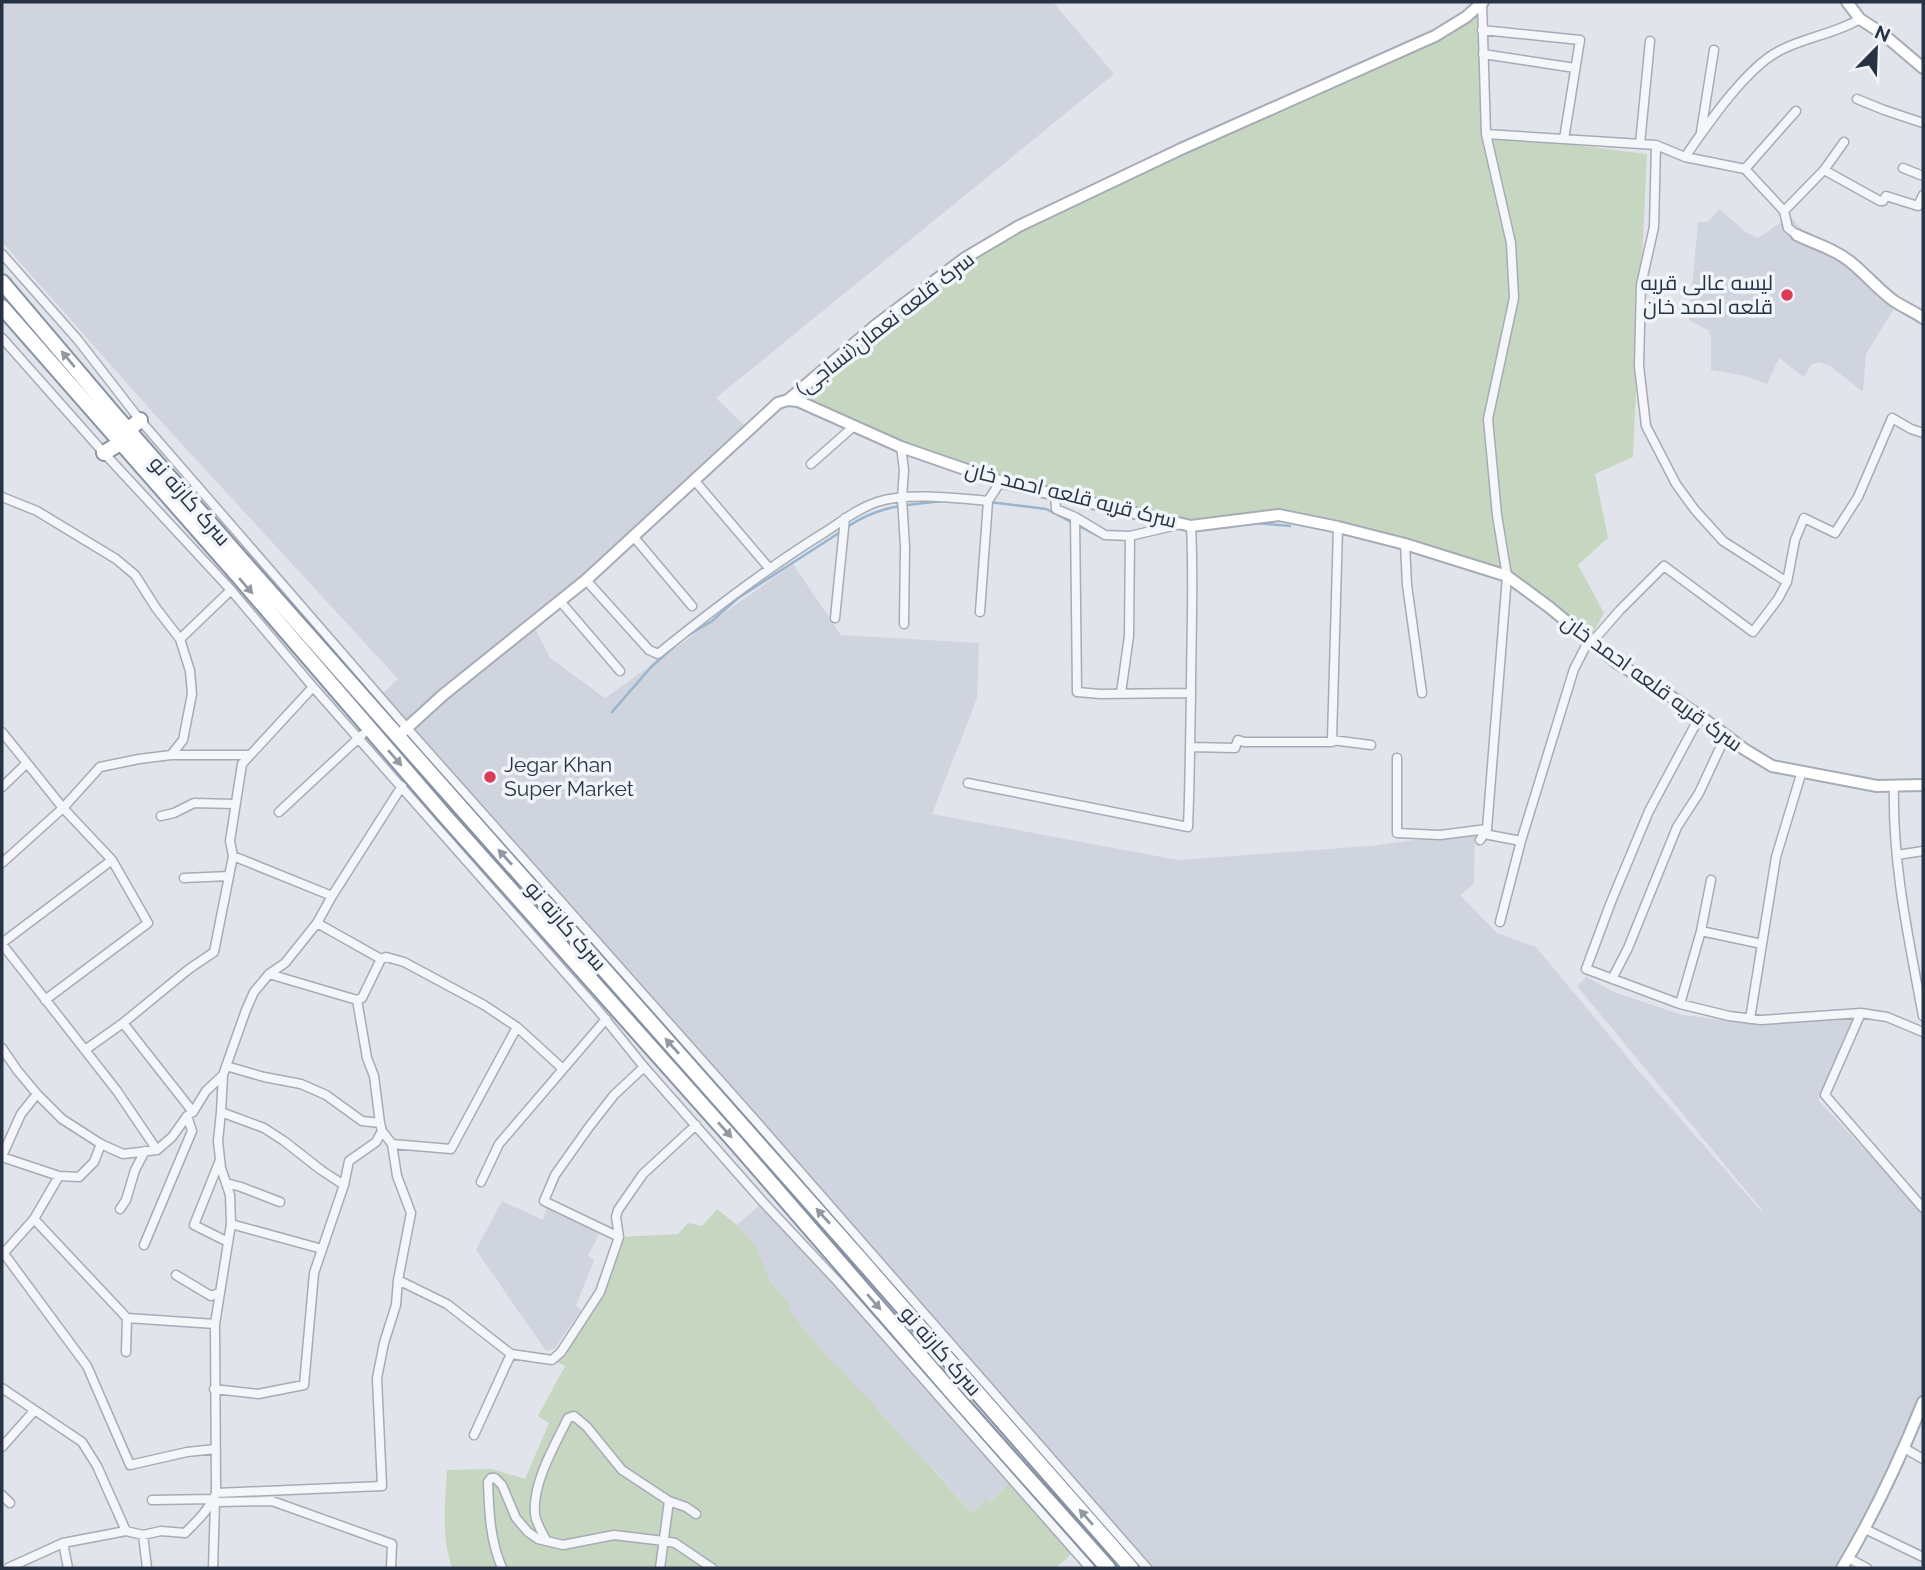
<svg xmlns="http://www.w3.org/2000/svg" width="1925" height="1570" font-family="Raleway,Cairo,sans-serif">
<style>
.built{fill:#cfd4de}
.green{fill:#c7d6c1}
.lines{fill:none;stroke-linecap:round;stroke-linejoin:round}
.stream{stroke:#99b4cf;stroke-width:2.5}
.street-casing{stroke:#a5acb6;stroke-width:11}
.secondary-casing{stroke:#a5acb6;stroke-width:14}
.highway-casing{stroke:#8793a4;stroke-width:18}
.street{stroke:#f5f6f9;stroke-width:8}
.secondary{stroke:#fff;stroke-width:10}
.highway{stroke:#fff;stroke-width:14}
.oneway{fill:#9399a2}
.poi-dot{fill:#dc3a56;stroke:#f1f4f8;stroke-width:2.5}
.labels{text-anchor:middle;stroke-width:7;stroke-linejoin:round;paint-order:stroke}
.poi-label{font-size:21px;fill:#273345;stroke:#f1f4f8;text-anchor:end}
.street-label{font-size:21px;fill:#273345;stroke:#f1f4f8}
</style>
<rect width="100%" height="100%" fill="#e1e5eb"/>
<!-- built -->
<path class="built" d="M2 2H1053L1114 74 716 398 748 429 532 623 550 658 605 698 793 564 841 635 979 643 977 698 932 814 1178 860 1370 846 1475 832 1474 884 1460 895 1497 933 1536 947 1643 1076 1762 1212 1763 1211 1577 986 1586 977 1614 992 1682 1015 1758 1024 1861 1013 1818 1100 1923 1212V1402L1842 1568H1147L380 696 398 679 156 416 2 242Z
M1720 209 1745 232 1758 238 1790 216 1804 232 1820 241 1871 284 1895 307 1866 354 1863 392 1830 366 1819 362 1811 365 1804 377 1779 358 1767 384 1746 376 1711 370V338L1709 331 1689 320 1698 222H1707Z
M502 1201 543 1220 547 1205 599 1234 588 1256 594 1260 576 1306 581 1310 555 1348 546 1351 476 1250Z
M763 1202 1012 1480 989 1503 986 1500 972 1513 931 1466 929 1467 835 1364H833L788 1309 790 1306 771 1283 757 1248 737 1225Z"/>
<!-- green -->
<path class="green" d="M1482 3 1486 134 1647 154 1633 457 1595 474 1608 538 1578 565 1604 613 1589 640 1507 576 1279 515 1191 526 1002 482 788 400 876 325 1019 226 1435 36Z
M717 1209 737 1225 757 1248 771 1283 791 1306 788 1309 833 1364 835 1363 929 1466H930L972 1513 986 1499 989 1503 1012 1480 1075 1551 1056 1568H452C441 1536 445 1503 447 1470L492 1469 525 1479 549 1423 538 1416 565 1366 552 1360 600 1292 619 1237 678 1234 688 1223 702 1226Z"/>
<g class="lines">
<!-- stream -->
<path class="stream" d="M989 502 1046 509 1073 523
M1256 523 1290 526
M1079 526 1104 539 1107 538
M847 527C880 505 905 505 944 501
M612 712 652 666 684 638 712 621 738 598 842 531"/>
<!-- street casing -->
<g class="street-casing">
<path id="street" d="M1482 30 1580 40 1564 139
M1483 54 1575 68
M1857 99 1884 110 1923 123
M1701 132 1714 50
M1486 134 1656 145 1685 157 1745 169 1784 211 1788 228 1797 235
M1640 144 1650 41
M1656 145 1654 227 1641 285 1639 366 1646 426 1676 484 1695 510 1723 541 1787 582
M1685 157C1707 125 1746 68 1779 51 1805 37 1835 34 1860 19
M1903 168 1923 176
M1745 169 1796 111
M1824 170 1880 201H1883L1886 196 1918 206 1923 195
M1784 211 1824 170 1844 142
M2 254 78 340 140 420 407 728 754 1119 1147 1568
M2 338 104 453 231 590 313 687 598 1010 644 1067 763 1202 838 1282 1090 1568
M901 447 904 470 902 498 905 547 904 624
M811 464 854 426
M695 481 769 568
M1055 495 1056 509 1075 517 1105 535 1130 536 1181 524
M2 497 37 511 116 559 135 575 156 608 180 639 190 671 192 694 183 740 171 755
M1075 517 1077 692 1100 694 1190 693
M633 536 692 606
M1405 544 1407 585 1422 693
M586 580 649 650 658 654C711 611 764 570 822 534 840 523 856 509 877 502 906 492 957 498 988 501
M560 601 620 671
M980 612 988 501 997 487 1002 482
M835 618 845 518
M180 639 231 590
M1592 642 1620 610 1664 566 1753 632 1778 599 1787 582 1795 540 1804 518 1835 533 1858 497 1892 418 1911 429 1923 433
M1121 693 1129 636 1130 536
M1700 716 1649 811 1611 902 1586 969 1680 1004 1729 1016 1761 1020 1861 1013 1887 1017 1923 1032
M2 732 63 808 112 860 148 923 45 1000
M1332 740 1338 527
M1191 747 1235 748 1238 740 1244 742H1332V740L1371 745
M1397 758V833L1440 835 1487 829
M968 783 1188 827C1190 782 1190 737 1191 693 1191 637 1194 582 1191 526
M1894 786C1892 864 1909 940 1923 1016
M2 787 27 763
M279 812 362 735
M161 816 174 813 194 803 234 804
M1484 834 1521 841
M1480 840 1487 829 1507 576 1497 515 1488 419 1514 298 1511 243 1486 134 1482 2
M1897 855 1923 851
M233 856 332 896
M2 863 63 808 100 767 139 759 171 755H250
M184 878 229 876
M1500 922 1521 841 1574 669 1589 640
M317 923 381 959 386 957 404 962 484 1005 517 1027 563 1069
M1701 931 1762 944
M2 943 112 860
M2 944 117 1091 157 1150
M269 974 357 1000
M1612 979 1628 948 1677 827 1699 793 1726 735
M1680 1004 1701 931 1711 880
M1861 1013 1825 1095 1923 1208
M1750 1019 1776 857 1802 771
M123 1023 193 1112
M2 1048 17 1070 37 1094 62 1119 101 1144 123 1154 157 1150 172 1137 187 1116 193 1112 206 1091 223 1075
M85 1050 123 1023 189 969 214 952 233 856 230 841 242 764 313 687
M226 1066 264 1077 301 1084 326 1095 362 1121 380 1123
M221 1112 264 1128 284 1141 321 1170 344 1185
M392 1144 451 1149 517 1027
M2 1156 21 1114 37 1094
M2 1157 59 1176 79 1177 94 1162 101 1144
M220 1160 194 1225 228 1242
M481 1182 499 1144 606 1019
M226 1183 241 1187 280 1202
M120 1209 126 1200 135 1170 145 1151
M34 1219 127 1318 215 1324
M231 1224 322 1249
M619 1237 544 1201 555 1175 589 1127 614 1095 644 1067
M144 1245 192 1131 187 1116
M2 1251 87 1366 130 1465 187 1452 216 1449
M2 1255 34 1219 59 1176
M176 1275 211 1296 219 1293
M398 1280 447 1304 511 1354 552 1360 561 1352 600 1292 619 1237 616 1217 618 1210 643 1174 696 1125
M126 1352 127 1318
M2 1388 82 1442 97 1466 126 1531
M214 1389 258 1394 304 1385 314 1273 344 1185 349 1161 376 1142 382 1131
M474 1435 511 1354
M2 1447 34 1411
M1904 1448 1923 1459
M216 1493 382 1486 377 1378 384 1343 396 1305 398 1280 411 1213 397 1176 392 1144 382 1131 380 1123 374 1076 367 1058 357 1000 362 998 381 959
M2 1495 10 1503
M152 1500 214 1499 215 1502 272 1501 392 1544 391 1568
M1865 1529 1923 1557
M143 1535 147 1568
M546 1540C542 1532 536 1523 535 1514 532 1483 555 1445 568 1418L574 1416 587 1427 622 1470 669 1501 686 1507 696 1514
M63 1543 68 1568
M1848 1558 1867 1568
M8 1568 63 1543 126 1531 143 1535 161 1531 185 1533C197 1521 209 1510 216 1493L215 1324 231 1224 230 1195 221 1168 218 1141 221 1112 223 1075 246 1010 254 992 269 974 285 963 317 923 332 896 402 786
M213 1568 215 1502
M502 1568C490 1540 489 1512 488 1482L491 1478H495L502 1485 516 1518 528 1532 538 1539 563 1545 614 1535 664 1541 675 1543 712 1568
M660 1568 669 1501"/>
</g>
<!-- secondary casing -->
<g class="secondary-casing">
<path id="secondary" d="M1847 2 1860 19 1883 34 1923 68
M1797 235C1809 241 1822 245 1833 251 1857 262 1873 286 1894 301 1903 307 1913 311 1923 318V317
M788 400 798 401 901 447 1002 482 1191 526 1279 515 1338 527 1405 544 1507 576 1549 607 1617 663 1658 688 1700 716 1744 749 1772 766 1877 786 1923 785
M398 736 443 695 586 580 778 403 788 400 876 325 965 258 1019 226 1181 149 1435 36 1466 17 1483 2
M1842 1568C1874 1515 1900 1459 1923 1402"/>
</g>
<!-- highway casing -->
<g class="highway-casing">
<path id="highway" d="M2 282 114 414 249 568 862 1261 1131 1568
M2 307 239 577 445 816 736 1143 962 1404 1108 1568
M128 430 140 420
M104 453 120 443"/>
</g>
<!-- street -->
<use href="#street" class="street"/>
<!-- secondary -->
<use href="#secondary" class="secondary"/>
<!-- highway -->
<use href="#highway" class="highway"/>
</g>
<!-- one-way arrows -->
<defs><path id="oneway-solid" d="M-6-.8H1V-3.2L6.5 0L1 3.2V.8H-6Z" transform="scale(1.75)"/></defs>
<g class="oneway">
<use href="#oneway-solid" transform="translate(68 359) rotate(-130)"/>
<use href="#oneway-solid" transform="translate(246 586) rotate(49)"/>
<use href="#oneway-solid" transform="translate(395 758) rotate(49)"/>
<use href="#oneway-solid" transform="translate(505 857) rotate(-132)"/>
<use href="#oneway-solid" transform="translate(672 1046) rotate(-132)"/>
<use href="#oneway-solid" transform="translate(725 1130) rotate(48)"/>
<use href="#oneway-solid" transform="translate(823 1216) rotate(-132)"/>
<use href="#oneway-solid" transform="translate(874 1302) rotate(49)"/>
<use href="#oneway-solid" transform="translate(1086 1517) rotate(-131)"/>
</g>
<!-- markers -->
<g class="poi-dot">
<circle cx="1787" cy="295" r="7"/>
<circle cx="490" cy="777" r="7"/>
</g>
<g class="labels">
<!-- poi labels -->
<g class="poi-label">
<text x="1773" y="290">لیسه عالی قریه<tspan x="1773" dy="24">قلعه احمد خان</tspan></text>
<text x="504" y="772" text-anchor="start">Jegar Khan<tspan x="504" dy="24">Super Market</tspan></text>
</g>
<!-- street labels -->
<g class="street-label">
<text transform="translate(885 324) rotate(-38)" y="7">سرک قلعه نعمان(نساجی)</text>
<text transform="translate(1071 495) rotate(14)" y="7">سرک قریه قلعه احمد خان</text>
<text transform="translate(190 501) rotate(49)" y="7">سرک کارته نو</text>
<text transform="translate(1652 683) rotate(36)" y="7">سرک قریه قلعه احمد خان</text>
<text transform="translate(566 926) rotate(49)" y="7">سرک کارته نو</text>
<text transform="translate(941 1351) rotate(49)" y="7">سرک کارته نو</text>
</g>
</g>
<!-- border -->
<rect width="1925" height="1570" fill="none" stroke="#273345" stroke-width="7"/>
<!-- north arrow -->
<g transform="translate(1876 49) rotate(23)" stroke="#f1f4f8" stroke-width="5" paint-order="stroke">
<path d="M0-5L12 26L0 18L-12 26Z" fill="#273345"/>
<text y="-10" font-size="19" font-weight="bold" text-anchor="middle" fill="#273345">N</text>
</g>
</svg>
